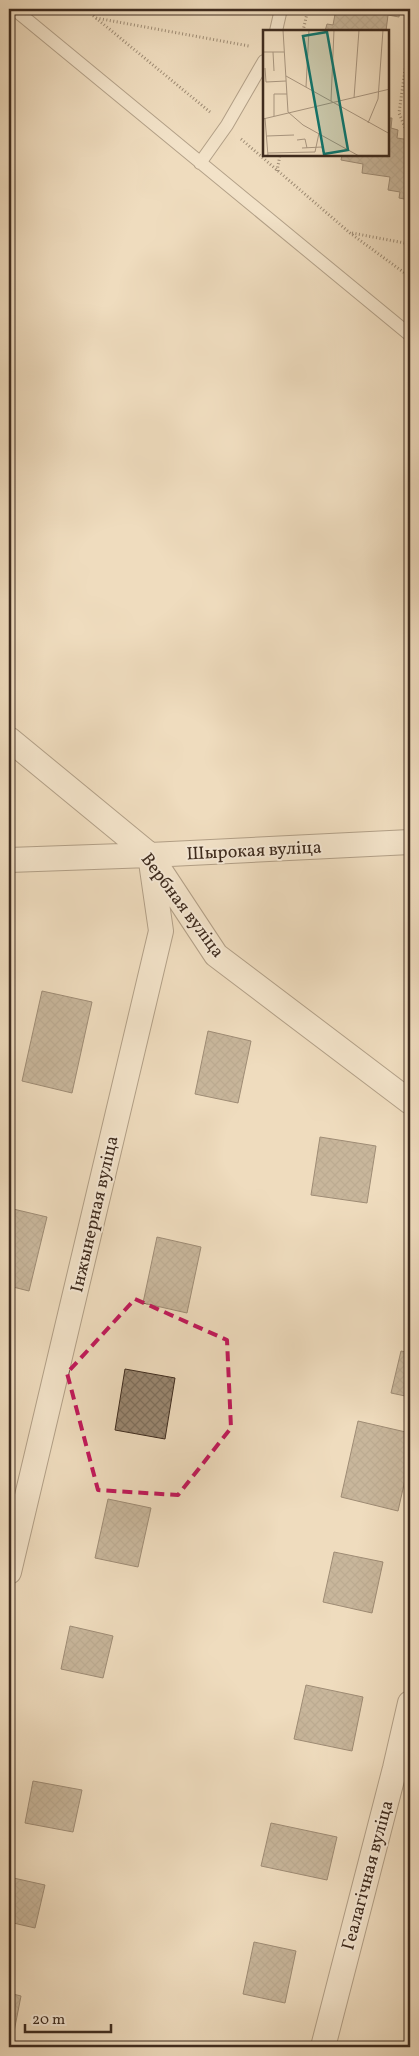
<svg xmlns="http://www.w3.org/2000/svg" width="419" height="2056" font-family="Vollkorn,serif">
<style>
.building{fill:url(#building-cross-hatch);stroke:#3e2b1e}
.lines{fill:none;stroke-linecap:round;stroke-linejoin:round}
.service-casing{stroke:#6a5746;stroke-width:14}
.minor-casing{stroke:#6a5746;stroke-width:26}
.path{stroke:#3e2b1e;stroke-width:3;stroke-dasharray:1 2.5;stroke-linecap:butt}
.service{stroke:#f5e8d5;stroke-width:12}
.minor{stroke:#f5e8d5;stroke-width:24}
.marked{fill:none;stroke:#c2185b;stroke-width:4;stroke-dasharray:10 6;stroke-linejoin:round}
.labels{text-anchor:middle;stroke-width:4;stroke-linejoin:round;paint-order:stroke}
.street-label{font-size:18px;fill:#3e2b1e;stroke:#f5e8d5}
.inset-road{fill:none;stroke:#a8957e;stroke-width:1}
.view{fill:#0f766e;fill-opacity:0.15;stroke:#0f766e;stroke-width:2.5}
.inset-edge{fill:none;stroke:#3e2b1e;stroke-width:2.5}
</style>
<defs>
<pattern id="building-cross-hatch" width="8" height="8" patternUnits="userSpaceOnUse" patternTransform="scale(1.25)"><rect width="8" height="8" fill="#9a8771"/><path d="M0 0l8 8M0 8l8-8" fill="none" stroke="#7f6f5c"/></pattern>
</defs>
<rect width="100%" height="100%" fill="#efdcbe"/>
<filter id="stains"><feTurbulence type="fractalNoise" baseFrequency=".004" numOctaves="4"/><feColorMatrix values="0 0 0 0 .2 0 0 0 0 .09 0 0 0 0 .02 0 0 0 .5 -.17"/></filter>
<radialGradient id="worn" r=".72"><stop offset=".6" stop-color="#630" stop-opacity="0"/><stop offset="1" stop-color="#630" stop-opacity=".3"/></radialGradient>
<!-- building -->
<path class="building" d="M336 9H400L399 17 388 15 386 31H325L327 24 333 25Z
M388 118H392L391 128 398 130 397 138 410 140V137V200L399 198 400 192 388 190 390 177 362 173 363 164 341 160 342 155H388Z
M42 991 92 1002 72 1093 22 1081Z
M208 1031 251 1041 238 1103 195 1094Z
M320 1137 376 1146 367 1203 311 1195Z
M9 1208 47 1217 29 1291 9 1286Z
M157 1237 201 1247 187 1313 143 1303Z
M401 1351 410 1353V1397L391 1393Z
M125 1369 175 1378 165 1439 115 1430Z
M358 1421 410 1433V1458L398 1511 341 1497Z
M108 1499 151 1508 138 1567 95 1558Z
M334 1552 383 1562 372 1613 323 1602Z
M70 1626 113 1636 103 1678 61 1669Z
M306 1685 363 1697 352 1751 294 1739Z
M33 1781 82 1790 73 1832 25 1823Z
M271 1823 337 1837 327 1880 261 1866Z
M9 1877 45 1885 35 1928 9 1922Z
M254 1942 296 1951 285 2003 243 1994Z
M9 1993 21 1996 11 2047H9Z
M238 2042 260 2047H237Z"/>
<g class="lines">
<!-- service casing -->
<g class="service-casing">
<path id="service" d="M14 9 410 335
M276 31 281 9
M200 163 227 125 264 61"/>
</g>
<!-- minor casing -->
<g class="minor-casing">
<path id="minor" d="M9 739 150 855 216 955 410 1102
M9 860 150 855 410 842
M9 1572 161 931 150 855
M323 2047 395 1768 410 1703"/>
</g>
<!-- path -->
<path class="path" d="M85 9 210 112
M96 18 249 46
M303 31 308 9
M410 34 399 113 406 130 410 131
M241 139 350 233 410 277
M277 171 280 155
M352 233 410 244"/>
<!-- service -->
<use href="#service" class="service"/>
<!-- minor -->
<use href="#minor" class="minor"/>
</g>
<!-- marked area -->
<path d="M0 0H419V2056H0ZM135 1299 227 1340 231 1428 178 1495 98 1490 67 1373Z" fill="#efdcbe" fill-opacity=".55" fill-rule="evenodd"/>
<path class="marked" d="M135 1299 227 1340 231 1428 178 1495 98 1490 67 1373Z"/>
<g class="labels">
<!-- street labels -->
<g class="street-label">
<text transform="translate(254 850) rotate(-3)" y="6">Шырокая вуліца</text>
<text transform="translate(183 905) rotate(53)" y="6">Вербная вуліца</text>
<text transform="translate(94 1214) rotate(-77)" y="6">Інжынерная вуліца</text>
<text transform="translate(367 1875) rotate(-75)" y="6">Геалагічная вуліца</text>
</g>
</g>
<!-- overview -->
<g transform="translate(263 30)">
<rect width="126" height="126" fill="#efdcbe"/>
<path class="inset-road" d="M20 0 25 82M0 22H21M10 22 11 41M2 38 3 52 23 51M23 46 127 104M43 57 46 0M91 68 96 0M68 71 71 0M25 82 40 95 96 126M11 86V64H24M2 88 5 126M0 89 127 59M105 93 115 69 120 0M4 106 31 105M34 110 42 109 44 118M39 118 59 117 60 122M5 123 52 122 56 103"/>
<path class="view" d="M64 2 85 120 61 124 40 6Z"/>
<rect width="126" height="126" class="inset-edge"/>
</g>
<!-- margin -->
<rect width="419" height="2056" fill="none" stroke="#efdcbe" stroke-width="30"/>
<rect x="10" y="10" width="399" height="2036" fill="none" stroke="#3e2b1e" stroke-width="2.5"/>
<rect x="15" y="15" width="389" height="2026" fill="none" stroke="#3e2b1e"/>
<!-- scale -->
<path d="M25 2024v8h86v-8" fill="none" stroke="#3e2b1e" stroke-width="2.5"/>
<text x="32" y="2024" font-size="15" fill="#3e2b1e" stroke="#f5e8d5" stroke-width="4" paint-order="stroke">20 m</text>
<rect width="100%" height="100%" filter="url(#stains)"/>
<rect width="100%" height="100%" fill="url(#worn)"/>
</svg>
